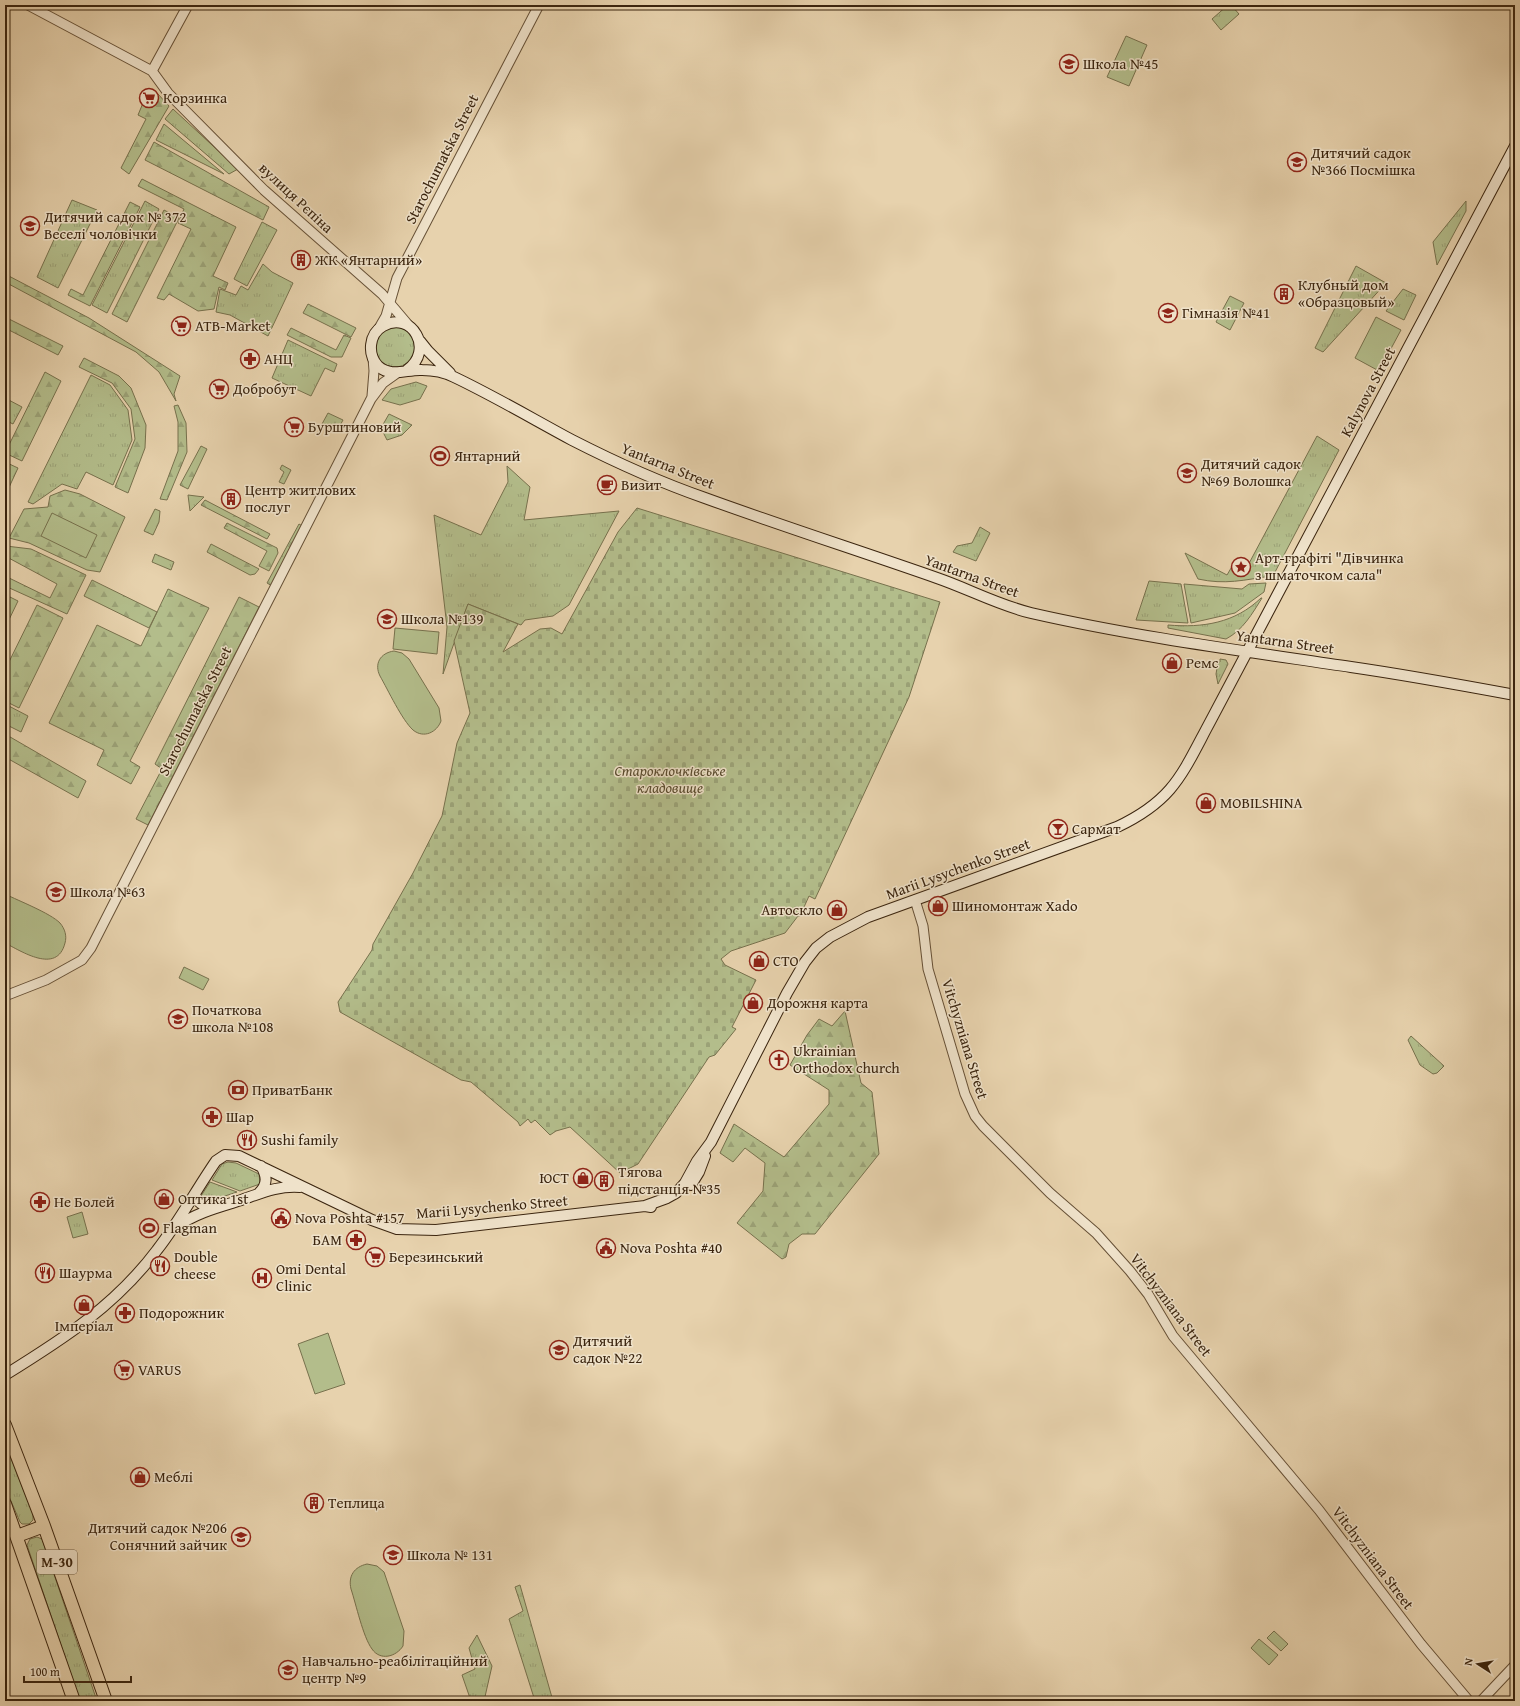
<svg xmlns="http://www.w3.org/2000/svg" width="1520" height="1706" font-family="'Gentium Book Plus',serif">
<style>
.grass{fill:url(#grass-tufts);stroke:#77714d}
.forest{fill:url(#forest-firs);stroke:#77714d}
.cemetery{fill:url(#cemetery-stones);stroke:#77714d}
.pitch{fill:#b3bd8b;stroke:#77714d}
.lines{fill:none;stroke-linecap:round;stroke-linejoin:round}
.tertiary-casing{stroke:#665036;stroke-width:11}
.secondary-casing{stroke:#3b250f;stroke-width:12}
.trunk-casing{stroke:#3b250f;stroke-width:14}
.tertiary{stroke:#efe2ca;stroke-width:9}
.secondary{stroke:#efe2ca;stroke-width:10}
.trunk{stroke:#e7d2ad;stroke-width:12}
.labels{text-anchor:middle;stroke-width:3;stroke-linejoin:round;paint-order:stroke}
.shield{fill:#efe2ca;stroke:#715e47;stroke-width:1}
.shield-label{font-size:14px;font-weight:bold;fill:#3b250f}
.poi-label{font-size:15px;fill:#3b250f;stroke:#efe2ca;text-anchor:start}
.street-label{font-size:15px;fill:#3b250f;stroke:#efe2ca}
.park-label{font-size:15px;font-style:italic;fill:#594b2e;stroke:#efe2ca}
</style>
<defs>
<pattern id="grass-tufts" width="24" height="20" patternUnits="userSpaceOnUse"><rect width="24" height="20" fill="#b3bd8b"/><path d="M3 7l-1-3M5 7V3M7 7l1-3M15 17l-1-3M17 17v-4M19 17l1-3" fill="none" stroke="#9ba277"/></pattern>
<pattern id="forest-firs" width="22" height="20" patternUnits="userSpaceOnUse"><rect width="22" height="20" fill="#b3bd8b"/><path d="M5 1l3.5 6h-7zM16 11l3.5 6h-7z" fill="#9ba277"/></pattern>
<pattern id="cemetery-stones" width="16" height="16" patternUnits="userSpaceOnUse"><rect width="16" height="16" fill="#b3bd8b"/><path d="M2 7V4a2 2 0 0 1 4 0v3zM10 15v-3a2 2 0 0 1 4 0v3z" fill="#9ba277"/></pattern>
</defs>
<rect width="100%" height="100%" fill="#e7d2ad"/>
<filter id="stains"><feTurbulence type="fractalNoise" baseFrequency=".005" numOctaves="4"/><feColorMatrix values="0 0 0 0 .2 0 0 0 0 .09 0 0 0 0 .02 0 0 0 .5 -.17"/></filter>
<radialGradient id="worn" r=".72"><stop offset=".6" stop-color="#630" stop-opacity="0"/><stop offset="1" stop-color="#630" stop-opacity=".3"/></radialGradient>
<!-- grass -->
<path class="grass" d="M1228 5H1231L1239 14 1221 30 1212 19Z
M173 109 238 169 229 174 165 119Z
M164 124 224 174 156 140Z
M72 200 97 210 58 288 37 277Z
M145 201 159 209 107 313 92 305Z
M1466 201V211L1437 265 1433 242Z
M262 222 277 230 247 286 234 279Z
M263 264 272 272 293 283 268 336 230 315 216 312 220 289 236 295 241 286 248 290Z
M1356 266 1386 283 1323 352 1315 348Z
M1403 289 1416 295 1404 320 1386 311Z
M375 347a20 20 0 1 1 40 0a20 20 0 1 1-40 0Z
M288 340 337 364 334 372 325 368 311 396 272 378Z
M91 375 110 385 128 410 132 440 113 485 86 472 77 489 62 484 33 504 28 502Z
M416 382 427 386 420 399 400 405 382 400 391 389Z
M5 398 22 407 13 424 5 420Z
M389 414 412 425 402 435 387 440 381 428Z
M1317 436 1339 450 1274 574 1271 576C1244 580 1225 585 1198 579L1185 553 1227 575 1234 563 1246 569Z
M507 466 530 487 524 520 619 511 569 605 553 616 525 620 521 625 468 604 443 674 447 627 434 515 481 535 508 482Z
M188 495 204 497 190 511Z
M980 527 990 533 976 561 953 552 957 546 972 543Z
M155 554 174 562 171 570 152 562Z
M1149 581 1181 584 1188 623 1136 620Z
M1266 583 1264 592 1235 613 1191 623 1184 584 1242 589 1249 584Z
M1261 598H1262C1252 614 1243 630 1226 639L1168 628V625C1203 628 1235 623 1261 598Z
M1220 659 1226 660 1228 664 1218 684 1216 674 1218 662H1220Z
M5 704 28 716 21 732 5 724Z
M1411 1036 1444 1066 1437 1073 1433 1074 1420 1065 1408 1040Z
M228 1162 236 1163 259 1174 260 1184 240 1191 212 1180 222 1164Z
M210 1182 237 1192 207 1202 201 1198V1196Z
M82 1212 88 1234 73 1238 67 1217Z
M5 1443 33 1514V1520L29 1524H22L20 1522 5 1487Z
M37 1537 42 1539 97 1701H80L27 1545 30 1539Z
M520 1585 553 1701H535L509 1619 523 1611 515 1587Z
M477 1635 492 1666 484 1701H471L462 1675 475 1669 469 1648Z"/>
<!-- forest -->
<path class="forest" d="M157 93 169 106 129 174 121 168 146 119 138 115 143 103 150 107Z
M154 142 269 207 263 220 145 160Z
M142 179 236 227 213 276 228 283 225 290 219 287 214 309 198 311 169 294 164 300 157 298 191 229 178 223 184 209 138 186Z
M130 202 140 207 90 306 68 295 71 289 83 295Z
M164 210 179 218 127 322 112 314Z
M5 274 89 318 180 376 174 394 176 401 159 372 136 352 5 282Z
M308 304 356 328 351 337 303 313Z
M5 317 63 346 58 355 5 328Z
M291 328 336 350 344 335 351 338 342 357H331L287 335Z
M84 358 119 376 131 388 146 425 145 448 128 493 115 487 135 439 131 409 112 383 79 367Z
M45 372 61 381 22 461 5 453Z
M178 405 186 423 187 452 167 500 160 499 178 451V422L174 406Z
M328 413 343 420 337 431 322 424Z
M201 446 207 449 188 489 180 485Z
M5 462 18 468 5 496Z
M282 465 291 470 284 484 279 482 284 472 280 469Z
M65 490 80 494 125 517 100 572 87 570 29 543 9 538 24 509 48 507 50 496Z
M205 500 270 534 267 539 201 505Z
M155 509 160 511 159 522 153 535 144 531Z
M227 523 277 548 278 553 269 571 259 566 267 551 224 528Z
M299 524 304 527 272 586 267 583Z
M211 544 259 569 255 574 250 575 207 552Z
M6 546 31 549 86 575 67 614 5 586V576L50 598 57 584 5 556Z
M92 580 157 612 149 628 84 596Z
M168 589 209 608 130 761 140 767 131 784 97 765 104 750 49 723 97 625 141 646Z
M10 597 18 601 5 628V608Z
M239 597 259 607 148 825 136 819 162 769 155 764Z
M37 605 63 618 19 708 5 701V670Z
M5 734 86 781 78 798 5 757Z
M845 1011 861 1083 872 1092 879 1154 815 1234H802L789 1244 786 1257 782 1259 737 1223 763 1191 765 1163 745 1148 733 1162 720 1153 734 1124 784 1157 829 1104V1090L790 1065 807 1035 819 1019 832 1026Z"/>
<!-- cemetery -->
<path class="cemetery" d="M637 508 940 602 909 697 815 899 809 896 800 916H798L785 933 731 951 721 959 725 965 756 980 732 1027 736 1029 715 1055 709 1057 638 1164 620 1173 570 1127 556 1131 550 1135 535 1120 531 1123 528 1119 520 1126 518 1122 471 1082 461 1080 340 1012 338 1002 372 950 373 944 413 873 442 816 457 743 470 713 454 641 468 604 518 624 503 652 540 629 551 628 562 634 618 532Z"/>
<!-- pitch -->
<path class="pitch" d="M1126 36 1147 45 1129 86 1107 77Z
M1230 296 1244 303 1230 330 1216 322Z
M1376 317 1401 330 1379 371 1355 358Z
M52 513 97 535 86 558 41 536Z
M395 628 439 632 437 654 393 649Z
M394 651 402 653 409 659 439 708 441 721C437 732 424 739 413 730 402 720 388 690 380 676 374 664 380 653 394 651Z
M5 894C19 901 50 913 60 923 65 929 67 936 65 943 57 975 21 951 5 943Z
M184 967 209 979 203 990 179 978Z
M328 1333 345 1384 315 1394 298 1344Z
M367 1564 377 1566 384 1572 404 1631 403 1646C396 1657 380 1661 372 1649 363 1637 356 1604 351 1589 348 1576 354 1567 367 1564Z
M1274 1631 1288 1644 1281 1651 1267 1638Z
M1259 1639 1278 1655 1269 1665 1251 1648Z"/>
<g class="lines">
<!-- tertiary casing -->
<g class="tertiary-casing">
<path id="tertiary" d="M28 5 152 71 168 93 264 190 382 294 410 327
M152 71 188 5
M378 330 386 316 397 278 539 5
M372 396 374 371 373 358
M915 900 923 926 928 969 965 1094 975 1116 983 1126 1050 1193 1096 1233 1130 1271 1148 1294 1173 1336 1319 1510 1421 1644 1469 1701
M5 996 46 980 82 960 91 948 371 399 383 383 397 373
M1481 1701 1515 1665"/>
</g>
<!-- secondary casing -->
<g class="secondary-casing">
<path id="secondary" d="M420 341 428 351 450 373
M407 370C435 350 412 310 383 326 369 334 367 354 378 366 391 378 407 369 422 370 434 370 444 372 454 377 494 396 533 419 572 440 615 462 659 482 705 498 782 526 860 551 937 578 969 589 998 605 1031 613 1136 637 1244 651 1351 667 1406 675 1461 685 1515 695
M691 1185 699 1172 705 1156
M259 1193C268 1184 267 1176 261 1166
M195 1194C198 1205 205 1207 216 1207
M645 1206 667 1198 676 1193 685 1183 697 1161 711 1142 787 993 805 962 816 948 830 937 868 917 1117 827C1174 800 1182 774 1210 722L1515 146
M176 1227C194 1214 215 1208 235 1202 257 1195 277 1185 300 1187
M5 1375C63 1339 115 1306 157 1250 179 1222 196 1190 216 1161L225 1155 239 1156 372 1220 397 1229 436 1230 645 1206 651 1207"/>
</g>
<!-- trunk casing -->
<g class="trunk-casing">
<path id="trunk" d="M5 1425 44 1526 106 1701
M5 1504 74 1701
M17 1536 44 1526"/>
</g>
<!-- tertiary -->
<use href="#tertiary" class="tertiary"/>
<!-- secondary -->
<use href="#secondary" class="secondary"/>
<!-- trunk -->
<use href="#trunk" class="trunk"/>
</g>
<!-- icons -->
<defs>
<g id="school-ring" transform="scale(1)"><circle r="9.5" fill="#efe2ca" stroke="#8f2418" stroke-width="1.5"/><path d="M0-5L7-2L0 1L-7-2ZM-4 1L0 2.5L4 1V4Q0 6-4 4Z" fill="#8f2418"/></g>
<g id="supermarket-ring" transform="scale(1)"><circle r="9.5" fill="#efe2ca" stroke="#8f2418" stroke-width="1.5"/><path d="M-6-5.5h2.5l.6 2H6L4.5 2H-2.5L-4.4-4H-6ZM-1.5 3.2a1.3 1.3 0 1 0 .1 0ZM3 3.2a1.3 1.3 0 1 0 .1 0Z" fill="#8f2418"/></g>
<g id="building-ring" transform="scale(1)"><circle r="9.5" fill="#efe2ca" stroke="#8f2418" stroke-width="1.5"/><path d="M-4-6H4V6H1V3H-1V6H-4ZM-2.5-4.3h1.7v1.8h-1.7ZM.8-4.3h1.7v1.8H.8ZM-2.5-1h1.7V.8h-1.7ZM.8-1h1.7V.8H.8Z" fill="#8f2418"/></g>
<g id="pharmacy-ring" transform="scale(1)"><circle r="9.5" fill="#efe2ca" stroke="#8f2418" stroke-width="1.5"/><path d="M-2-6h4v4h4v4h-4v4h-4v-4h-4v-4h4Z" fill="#8f2418"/></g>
<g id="stadium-ring" transform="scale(1)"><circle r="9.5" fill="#efe2ca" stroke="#8f2418" stroke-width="1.5"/><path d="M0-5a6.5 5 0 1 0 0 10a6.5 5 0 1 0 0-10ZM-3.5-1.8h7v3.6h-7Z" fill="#8f2418"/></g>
<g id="cafe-ring" transform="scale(1)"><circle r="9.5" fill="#efe2ca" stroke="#8f2418" stroke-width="1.5"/><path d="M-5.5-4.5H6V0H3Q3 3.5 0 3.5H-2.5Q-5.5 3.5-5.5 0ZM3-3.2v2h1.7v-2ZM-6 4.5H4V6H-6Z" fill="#8f2418"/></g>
<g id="sight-ring" transform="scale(1)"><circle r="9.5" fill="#efe2ca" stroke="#8f2418" stroke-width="1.5"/><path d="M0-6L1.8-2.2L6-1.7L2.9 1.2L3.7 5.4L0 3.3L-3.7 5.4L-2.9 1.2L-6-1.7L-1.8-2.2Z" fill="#8f2418"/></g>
<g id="shop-ring" transform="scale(1)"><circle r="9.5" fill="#efe2ca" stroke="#8f2418" stroke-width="1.5"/><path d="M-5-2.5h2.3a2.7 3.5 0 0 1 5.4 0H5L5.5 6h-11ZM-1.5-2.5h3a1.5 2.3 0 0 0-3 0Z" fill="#8f2418"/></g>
<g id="bar-ring" transform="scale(1)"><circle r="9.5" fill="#efe2ca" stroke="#8f2418" stroke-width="1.5"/><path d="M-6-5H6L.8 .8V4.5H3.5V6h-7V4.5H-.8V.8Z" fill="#8f2418"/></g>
<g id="church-ring" transform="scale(1)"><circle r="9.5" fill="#efe2ca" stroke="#8f2418" stroke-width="1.5"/><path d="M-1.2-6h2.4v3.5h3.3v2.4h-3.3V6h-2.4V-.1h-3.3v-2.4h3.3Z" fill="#8f2418"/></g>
<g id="bank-ring" transform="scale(1)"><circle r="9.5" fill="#efe2ca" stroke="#8f2418" stroke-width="1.5"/><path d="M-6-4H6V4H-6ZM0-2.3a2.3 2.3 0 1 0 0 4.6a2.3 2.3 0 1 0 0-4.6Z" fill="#8f2418"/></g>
<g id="restaurant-ring" transform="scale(1)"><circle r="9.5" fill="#efe2ca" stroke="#8f2418" stroke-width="1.5"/><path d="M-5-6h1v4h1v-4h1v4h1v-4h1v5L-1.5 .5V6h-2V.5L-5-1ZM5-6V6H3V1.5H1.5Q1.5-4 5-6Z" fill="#8f2418"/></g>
<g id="civic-ring" transform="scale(1)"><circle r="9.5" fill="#efe2ca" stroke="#8f2418" stroke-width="1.5"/><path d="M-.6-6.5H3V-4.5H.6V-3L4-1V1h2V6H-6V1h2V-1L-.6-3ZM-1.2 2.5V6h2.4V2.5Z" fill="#8f2418"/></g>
<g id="hospital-ring" transform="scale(1)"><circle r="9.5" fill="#efe2ca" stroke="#8f2418" stroke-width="1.5"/><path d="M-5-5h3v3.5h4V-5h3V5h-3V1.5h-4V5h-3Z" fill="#8f2418"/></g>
</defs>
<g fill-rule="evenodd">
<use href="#school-ring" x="1069" y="64"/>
<use href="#supermarket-ring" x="149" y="98"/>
<use href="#school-ring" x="1297" y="162"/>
<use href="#school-ring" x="30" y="226"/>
<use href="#building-ring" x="301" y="260"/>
<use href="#building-ring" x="1284" y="294"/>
<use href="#school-ring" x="1168" y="313"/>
<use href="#supermarket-ring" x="181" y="326"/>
<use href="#pharmacy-ring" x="250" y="359"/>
<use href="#supermarket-ring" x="219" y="389"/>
<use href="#supermarket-ring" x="294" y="427"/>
<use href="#stadium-ring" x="440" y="456"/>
<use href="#school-ring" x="1187" y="473"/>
<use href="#cafe-ring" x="607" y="485"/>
<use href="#building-ring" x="231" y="499"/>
<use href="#sight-ring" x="1241" y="567"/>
<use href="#school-ring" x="387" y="619"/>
<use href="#shop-ring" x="1172" y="663"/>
<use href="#shop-ring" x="1206" y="803"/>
<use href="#bar-ring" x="1058" y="829"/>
<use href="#school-ring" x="56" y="892"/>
<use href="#shop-ring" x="938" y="906"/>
<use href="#shop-ring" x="837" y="910"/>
<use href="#shop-ring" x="759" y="961"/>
<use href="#shop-ring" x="753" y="1003"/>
<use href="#school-ring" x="178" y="1019"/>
<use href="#church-ring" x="779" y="1060"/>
<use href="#bank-ring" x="238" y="1090"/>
<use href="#pharmacy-ring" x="212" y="1117"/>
<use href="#restaurant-ring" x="247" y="1140"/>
<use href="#shop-ring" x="583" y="1178"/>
<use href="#building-ring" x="604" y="1181"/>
<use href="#shop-ring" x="164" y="1199"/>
<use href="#pharmacy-ring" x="40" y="1202"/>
<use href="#civic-ring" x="281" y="1218"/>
<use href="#stadium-ring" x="149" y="1228"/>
<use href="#pharmacy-ring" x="356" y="1240"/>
<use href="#civic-ring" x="606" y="1248"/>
<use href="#supermarket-ring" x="375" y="1257"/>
<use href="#restaurant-ring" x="160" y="1266"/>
<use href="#restaurant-ring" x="45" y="1273"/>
<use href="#hospital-ring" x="262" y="1278"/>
<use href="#shop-ring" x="84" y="1305"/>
<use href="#pharmacy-ring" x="125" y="1313"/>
<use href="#school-ring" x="559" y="1350"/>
<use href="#supermarket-ring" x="124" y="1370"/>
<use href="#shop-ring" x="140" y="1477"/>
<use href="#building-ring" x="314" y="1503"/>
<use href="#school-ring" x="241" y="1537"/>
<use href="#school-ring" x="393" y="1555"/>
<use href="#school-ring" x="288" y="1670"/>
</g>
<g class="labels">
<!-- shield labels -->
<rect class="shield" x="37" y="1550" width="40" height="24" rx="3"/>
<g class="shield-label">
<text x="57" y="1567">М-30</text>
</g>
<!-- poi labels -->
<g class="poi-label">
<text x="1083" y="69">Школа №45</text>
<text x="163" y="103">Корзинка</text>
<text x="1311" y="158">Дитячий садок<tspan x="1311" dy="17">№366 Посмішка</tspan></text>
<text x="44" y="222">Дитячий садок № 372<tspan x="44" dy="17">Веселі чоловічки</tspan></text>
<text x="315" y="265">ЖК «Янтарний»</text>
<text x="1298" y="290">Клубный дом<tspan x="1298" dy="17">«Образцовый»</tspan></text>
<text x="1182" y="318">Гімназія №41</text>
<text x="195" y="331">ATB-Market</text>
<text x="264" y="364">АНЦ</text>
<text x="233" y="394">Добробут</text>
<text x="308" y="432">Бурштиновий</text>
<text x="454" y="461">Янтарний</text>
<text x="1201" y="469">Дитячий садок<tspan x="1201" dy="17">№69 Волошка</tspan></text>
<text x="621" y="490">Визит</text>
<text x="245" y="495">Центр житлових<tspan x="245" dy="17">послуг</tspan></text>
<text x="1255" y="563">Арт-графіті "Дівчинка<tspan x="1255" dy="17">з шматочком сала"</tspan></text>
<text x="401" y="624">Школа №139</text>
<text x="1186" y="668">Ремс</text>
<text x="1220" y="808">MOBILSHINA</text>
<text x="1072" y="834">Сармат</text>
<text x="70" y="897">Школа №63</text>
<text x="952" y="911">Шиномонтаж Xado</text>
<text x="823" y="915" text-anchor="end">Автоскло</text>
<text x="773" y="966">СТО</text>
<text x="767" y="1008">Дорожня карта</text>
<text x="192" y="1015">Початкова<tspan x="192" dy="17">школа №108</tspan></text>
<text x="793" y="1056">Ukrainian<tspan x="793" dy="17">Orthodox church</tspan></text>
<text x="252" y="1095">ПриватБанк</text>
<text x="226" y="1122">Шар</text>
<text x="261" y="1145">Sushi family</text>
<text x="618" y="1177">Тягова<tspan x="618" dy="17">пiдстанцiя №35</tspan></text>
<text x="569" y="1183" text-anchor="end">ЮСТ</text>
<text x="178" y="1204">Оптика 1st</text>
<text x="54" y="1207">Не Болей</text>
<text x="295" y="1223">Nova Poshta #157</text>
<text x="163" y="1233">Flagman</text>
<text x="342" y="1245" text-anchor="end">БАМ</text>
<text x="620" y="1253">Nova Poshta #40</text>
<text x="174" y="1262">Double<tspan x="174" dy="17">cheese</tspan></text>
<text x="389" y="1262">Березинський</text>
<text x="276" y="1274">Omi Dental<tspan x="276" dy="17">Clinic</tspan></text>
<text x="59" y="1278">Шаурма</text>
<text x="139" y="1318">Подорожник</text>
<text x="84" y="1331" text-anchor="middle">Імперіал</text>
<text x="573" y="1346">Дитячий<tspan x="573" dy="17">садок №22</tspan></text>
<text x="138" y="1375">VARUS</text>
<text x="154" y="1482">Меблі</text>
<text x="328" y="1508">Теплица</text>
<text x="227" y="1533" text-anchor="end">Дитячий садок №206<tspan x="227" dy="17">Сонячний зайчик</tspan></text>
<text x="407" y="1560">Школа № 131</text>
<text x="302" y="1666">Навчально-реабілітаційний<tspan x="302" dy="17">центр №9</tspan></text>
</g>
<!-- street labels -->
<g class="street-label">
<text transform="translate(442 159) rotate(-63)" y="5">Starochumatska Street</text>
<text transform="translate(296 198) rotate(43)" y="5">вулиця Рєпіна</text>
<text transform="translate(1368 392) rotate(-62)" y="5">Kalynova Street</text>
<text transform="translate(668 466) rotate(22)" y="5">Yantarna Street</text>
<text transform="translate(972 576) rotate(20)" y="5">Yantarna Street</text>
<text transform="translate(1285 642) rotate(8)" y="5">Yantarna Street</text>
<text transform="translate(195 711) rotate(-63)" y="5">Starochumatska Street</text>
<text transform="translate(958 869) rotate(-20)" y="5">Marii Lysychenko Street</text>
<text transform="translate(965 1039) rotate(73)" y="5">Vitchyzniana Street</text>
<text transform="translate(492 1207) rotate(-5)" y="5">Marii Lysychenko Street</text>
<text transform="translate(1171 1305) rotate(53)" y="5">Vitchyzniana Street</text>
<text transform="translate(1373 1558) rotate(53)" y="5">Vitchyzniana Street</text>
</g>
<!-- park labels -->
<g class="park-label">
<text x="670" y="776">Староклочківське<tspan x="670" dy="17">кладовище</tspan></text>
</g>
</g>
<!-- margin -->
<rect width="1520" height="1706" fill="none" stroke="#e7d2ad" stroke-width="20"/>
<rect x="6" y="6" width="1508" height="1694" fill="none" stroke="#3b250f" stroke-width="2"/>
<rect x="10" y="10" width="1500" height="1686" fill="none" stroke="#3b250f"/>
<!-- north arrow -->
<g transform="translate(1478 1664) rotate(282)" stroke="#efe2ca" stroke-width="3" paint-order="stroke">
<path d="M0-3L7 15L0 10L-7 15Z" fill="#3b250f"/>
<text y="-6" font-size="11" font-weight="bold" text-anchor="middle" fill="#3b250f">N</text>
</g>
<!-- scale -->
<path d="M24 1676v6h107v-6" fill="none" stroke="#3b250f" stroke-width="2"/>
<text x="30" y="1676" font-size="12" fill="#3b250f" stroke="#efe2ca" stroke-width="3" paint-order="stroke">100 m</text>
<rect width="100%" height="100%" filter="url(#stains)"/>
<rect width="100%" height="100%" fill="url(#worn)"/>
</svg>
